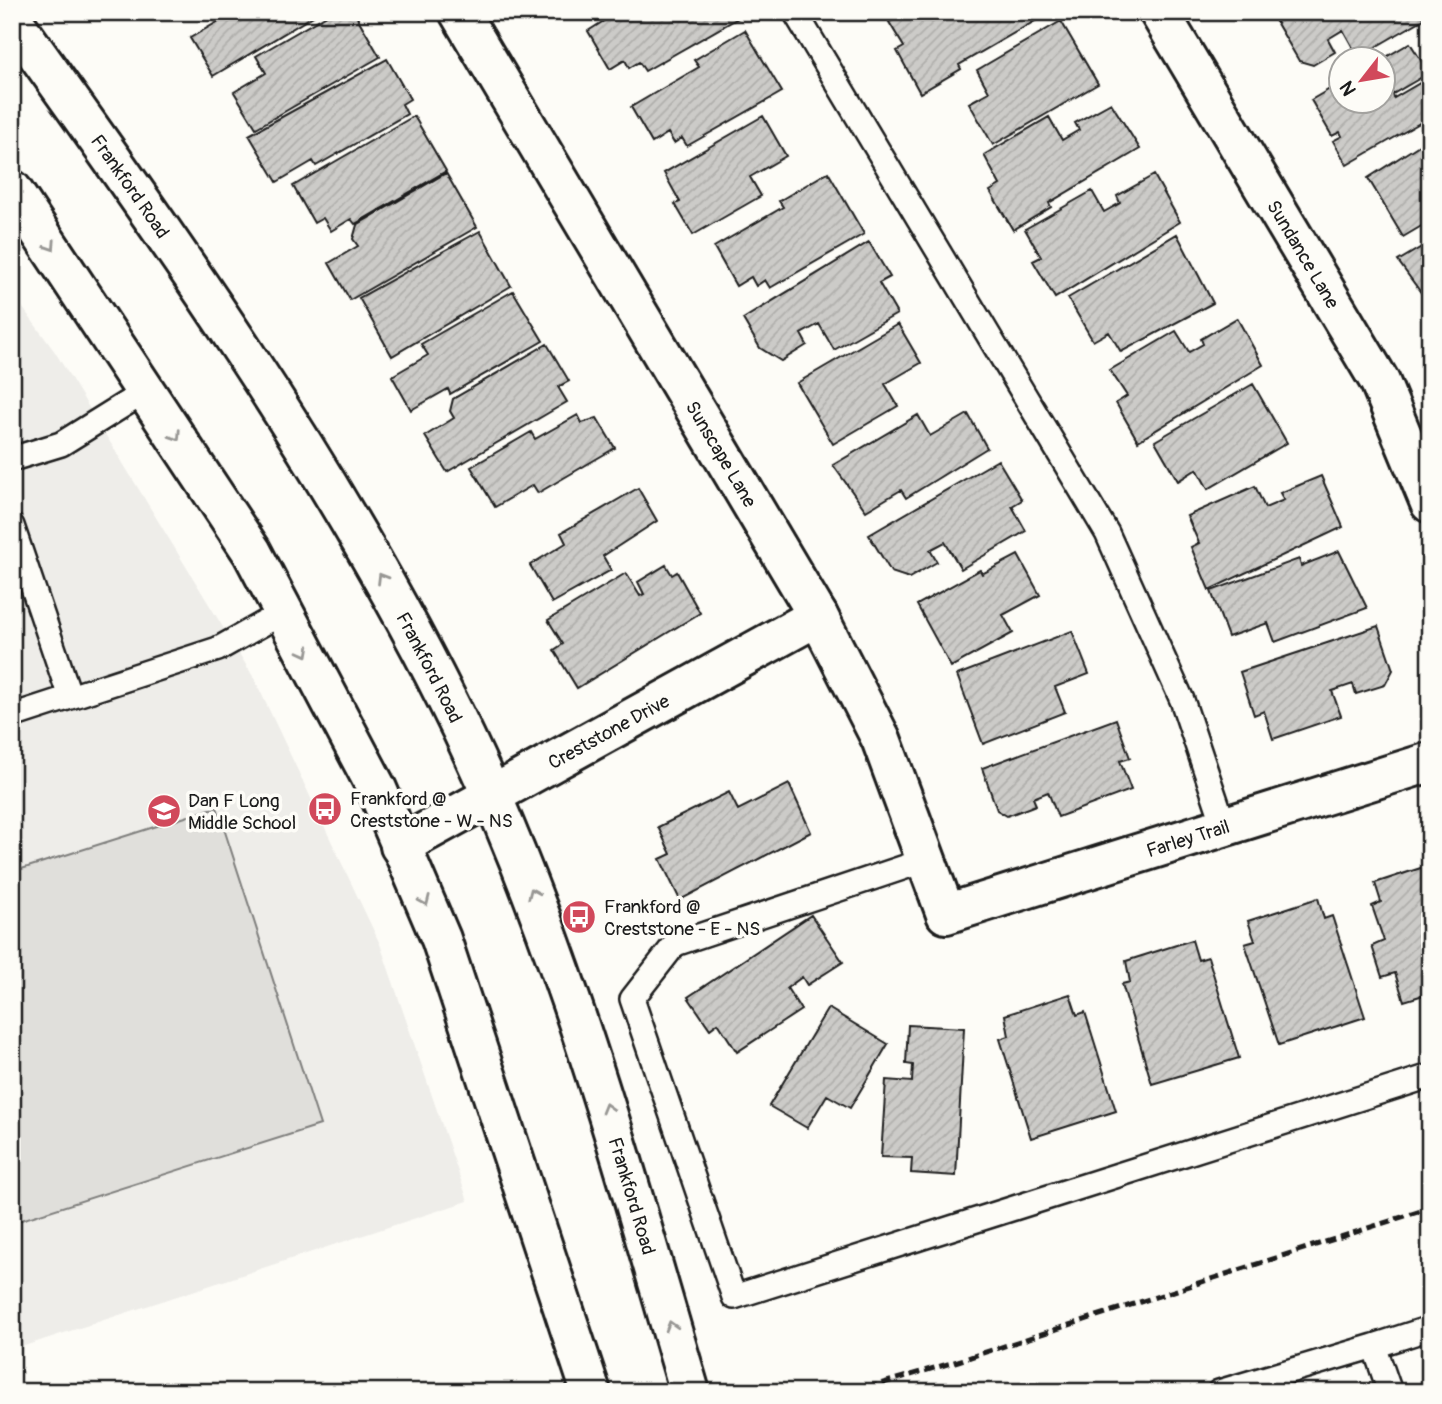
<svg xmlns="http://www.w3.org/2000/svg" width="1442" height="1404" font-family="Pangolin,sans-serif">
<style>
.built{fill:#eeede9}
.grass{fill:#e0dfdb;stroke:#7e7e7c;stroke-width:2}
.building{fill:url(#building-hatch);stroke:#1c1c1c;stroke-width:2}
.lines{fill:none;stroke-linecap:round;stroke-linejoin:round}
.lane-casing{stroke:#1c1c1c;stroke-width:28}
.street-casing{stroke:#1c1c1c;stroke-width:44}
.secondary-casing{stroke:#1c1c1c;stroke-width:44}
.lane{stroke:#fdfcf7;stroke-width:23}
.street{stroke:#fdfcf7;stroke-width:38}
.secondary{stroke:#fdfcf7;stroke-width:38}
.rail{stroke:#1c1c1c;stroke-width:5;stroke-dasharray:10 5;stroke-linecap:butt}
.oneway{stroke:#989794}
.labels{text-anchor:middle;stroke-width:7;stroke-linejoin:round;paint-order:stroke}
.street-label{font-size:19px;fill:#1c1c1c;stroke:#fdfcf7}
.poi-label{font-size:19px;fill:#1c1c1c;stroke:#fdfcf7;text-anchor:start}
</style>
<defs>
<pattern id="building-hatch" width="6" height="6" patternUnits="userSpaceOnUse" patternTransform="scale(1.75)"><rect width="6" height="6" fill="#cccbc8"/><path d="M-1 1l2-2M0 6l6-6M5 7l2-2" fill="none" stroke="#afaeab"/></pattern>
</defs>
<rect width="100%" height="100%" fill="#fdfcf7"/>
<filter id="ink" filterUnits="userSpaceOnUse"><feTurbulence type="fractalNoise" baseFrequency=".0143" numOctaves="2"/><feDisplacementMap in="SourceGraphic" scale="14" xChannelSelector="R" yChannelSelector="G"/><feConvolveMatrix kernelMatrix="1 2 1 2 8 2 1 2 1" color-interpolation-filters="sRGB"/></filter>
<g filter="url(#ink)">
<!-- built -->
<path class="built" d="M12 293 55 352 254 678 380 944 468 1201 12 1350Z"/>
<!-- grass -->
<path class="grass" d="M217 807 320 1125 12 1223V872Z"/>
<!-- building -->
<path class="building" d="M320 12 213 76 190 38 219 21 215 12Z
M332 12H354L380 57 256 128 234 92 266 73 256 56Z
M618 12H735L738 18 645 71 639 62 629 68 625 60 610 69 588 31Z
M906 12H1046L1047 14 959 65 961 69 920 93 897 51 904 47 889 22Z
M1288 12H1420L1424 19 1358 57 1343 30 1328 39 1335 52 1313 65 1299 61 1275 20Z
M1061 21 1098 84 993 145 969 103 989 92 977 70Z
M745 30 782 92 687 146 682 138 674 143 668 133 652 143 631 107 699 67 694 60Z
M1410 43 1429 73 1393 94 1394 98 1430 77V117L1347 165 1333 141 1342 136 1340 132 1332 136 1311 100 1340 83V102H1382L1381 60Z
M387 59 410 99 402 104 407 114 316 166 313 161 277 182 249 135Z
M1111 103 1140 149 1049 203 1051 207 1013 230 990 191 1000 185 984 155 1049 117 1062 140 1079 130 1075 123Z
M414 116 446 171 355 224 351 219 331 231 323 218 314 223 293 186Z
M763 116 786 156 750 177 761 196 693 235 675 204 680 202 664 173Z
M1430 138V221L1403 237 1368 178Z
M828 172 864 234 770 288 765 280 756 286 751 277 736 286 714 247 783 207 779 201Z
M446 173 477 227 350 300 329 263 358 246 353 239 357 225Z
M1154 175 1180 222 1055 298 1033 261 1041 257 1025 229 1092 191 1104 212 1120 203 1117 196Z
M480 231 511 286 392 356 359 298Z
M1177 234 1213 303 1121 352 1109 332 1093 341 1068 298Z
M869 242 890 277 879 283 897 314 834 350 819 324 801 334 807 345 781 361 760 348 743 319Z
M1430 242V305L1398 261Z
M513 291 543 341 450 394 448 389 411 410 392 376 428 355 421 344Z
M1237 318 1263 365 1138 441 1116 403 1127 396 1110 370 1176 331 1189 352 1203 344 1201 339Z
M898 324 921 363 885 384 898 406 833 444 797 383Z
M547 344 569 381 558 387 567 402 447 472 425 436 454 418 450 411 453 399Z
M1253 384 1287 443 1208 489 1197 469 1178 481 1155 441Z
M968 414 987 448 906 498 901 490 866 511 833 465 918 415 930 436Z
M578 415 582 423 597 418 615 448 538 493 533 485 495 507 471 467 531 432 535 439Z
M998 460 1022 500 1012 506 1026 531 961 569 945 542 930 550 937 562 909 578 891 572 869 535Z
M1321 476 1343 527 1209 590 1191 547 1199 543 1187 516 1255 486 1265 508 1284 500 1280 493Z
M638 488 657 521 603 556 611 570 552 603 530 565 566 543 561 533Z
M1339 551 1367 608 1275 642 1268 623 1228 637 1211 591 1299 559 1301 566Z
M1018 555 1040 595 1003 615 1013 633 951 667 917 605 980 570 982 574Z
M666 565 672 575 677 572 700 613 577 688 554 650 563 644 548 620 626 573 640 596 644 594 638 582Z
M1378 626 1393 670 1385 685 1356 694 1353 684 1332 691 1341 716 1273 739 1264 711 1254 715 1240 672Z
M1072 631 1089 674 1055 687 1065 712 983 744 957 675Z
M1116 719 1130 758 1120 761 1131 790 1058 817 1048 792 1033 798 1036 805 1007 816 997 810 982 768Z
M789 784 811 832 680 900 660 859 671 854 658 827 729 792 738 810Z
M1430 865V993L1404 1001 1395 973 1382 977 1372 946 1384 941 1372 906 1381 902 1375 883Z
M1318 898 1324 919 1332 916 1365 1017 1279 1045 1245 944 1255 941 1248 921Z
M811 915 843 962 807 985 802 977 787 988 801 1010 737 1052 718 1023 710 1029 688 997Z
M1192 940 1198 960 1208 957 1239 1058 1152 1084 1122 984 1130 982 1126 961Z
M1070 994 1077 1015 1085 1012 1116 1111 1031 1138 1000 1039 1009 1036 1005 1015Z
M828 1008 888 1044 850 1108 827 1095 807 1128 769 1106Z
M908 1025 964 1028 956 1176 911 1173 912 1158 881 1157 886 1080 912 1082 913 1065 906 1064Z"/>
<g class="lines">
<!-- lane casing -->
<g class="lane-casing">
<path id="lane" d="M795 12 1107 533 1182 700 1225 828
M12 459 61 444 146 391
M12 526 70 697
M12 716 218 649 284 612
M926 860 675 944 632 999 734 1297 1430 1076
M1374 1346 1430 1328
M1219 1392 1374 1346 1390 1392"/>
</g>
<!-- street casing -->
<g class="street-casing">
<g id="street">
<path id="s1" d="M459 12 818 616 881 739 946 914 1430 762"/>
<path id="s2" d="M1159 12 1380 382 1430 503"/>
<path id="s3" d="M400 846 818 616"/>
</g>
</g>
<!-- secondary casing -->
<g class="secondary-casing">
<g id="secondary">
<path id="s4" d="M12 19C168 237 326 458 446 698 557 918 621 1157 690 1392"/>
<path d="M12 190 252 552 377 789 441 939 591 1392"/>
</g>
</g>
<!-- lane -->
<use href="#lane" class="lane"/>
<!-- street -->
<use href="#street" class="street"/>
<!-- secondary -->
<use href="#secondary" class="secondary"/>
<!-- rail -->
<path class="rail" d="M853 1392 958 1361 1430 1208"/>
</g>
<!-- one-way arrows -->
<defs><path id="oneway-chevron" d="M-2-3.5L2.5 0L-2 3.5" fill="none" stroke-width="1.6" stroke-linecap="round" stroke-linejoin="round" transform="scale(1.75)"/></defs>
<g class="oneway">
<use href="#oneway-chevron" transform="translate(51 246) rotate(57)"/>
<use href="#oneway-chevron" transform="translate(176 436) rotate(57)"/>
<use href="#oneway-chevron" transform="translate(382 578) rotate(-121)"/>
<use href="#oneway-chevron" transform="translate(305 652) rotate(62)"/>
<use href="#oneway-chevron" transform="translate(533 893) rotate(-113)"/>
<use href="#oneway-chevron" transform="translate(425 901) rotate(66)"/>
<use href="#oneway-chevron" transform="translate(607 1108) rotate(-106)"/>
<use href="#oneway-chevron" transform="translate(671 1326) rotate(-106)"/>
</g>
</g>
<!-- icons -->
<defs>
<g id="bus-disc" transform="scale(1.75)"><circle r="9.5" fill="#d1495b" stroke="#fdfcf7"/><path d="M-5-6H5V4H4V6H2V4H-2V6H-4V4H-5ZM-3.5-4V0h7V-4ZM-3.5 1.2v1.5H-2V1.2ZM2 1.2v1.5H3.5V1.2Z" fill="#fff"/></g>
<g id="school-disc" transform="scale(1.75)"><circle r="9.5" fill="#d1495b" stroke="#fdfcf7"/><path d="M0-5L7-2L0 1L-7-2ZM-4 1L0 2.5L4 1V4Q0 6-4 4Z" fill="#fff"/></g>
</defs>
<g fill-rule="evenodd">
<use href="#bus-disc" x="325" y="809"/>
<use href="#school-disc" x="164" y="811"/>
<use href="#bus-disc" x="579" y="917"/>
</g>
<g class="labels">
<!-- street labels -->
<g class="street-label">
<text dy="7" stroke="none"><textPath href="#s4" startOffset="205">Frankford Road</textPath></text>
<text dy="7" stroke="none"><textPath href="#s2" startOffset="282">Sundance Lane</textPath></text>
<text dy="7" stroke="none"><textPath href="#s1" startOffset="514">Sunscape Lane</textPath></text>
<text dy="7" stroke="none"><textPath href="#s4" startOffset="772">Frankford Road</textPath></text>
<text dy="7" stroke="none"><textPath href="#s3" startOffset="238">Creststone Drive</textPath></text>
<text dy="7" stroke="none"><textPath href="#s1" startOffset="1281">Farley Trail</textPath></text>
<text dy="7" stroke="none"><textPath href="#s4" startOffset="1339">Frankford Road</textPath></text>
</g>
<!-- poi labels -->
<g class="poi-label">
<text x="350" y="805">Frankford @<tspan x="350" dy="22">Creststone - W - NS</tspan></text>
<text x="188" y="807">Dan F Long<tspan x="188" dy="22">Middle School</tspan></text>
<text x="604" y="913">Frankford @<tspan x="604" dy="22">Creststone - E - NS</tspan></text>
</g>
</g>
<!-- margin -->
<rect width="1442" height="1404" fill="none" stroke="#fdfcf7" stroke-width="42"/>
<rect x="21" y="21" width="1400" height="1362" fill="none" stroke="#1c1c1c" stroke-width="2.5" filter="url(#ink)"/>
<!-- north arrow -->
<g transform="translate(1362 80) rotate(239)"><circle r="33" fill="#fdfcf7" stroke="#a3a29f" stroke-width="2"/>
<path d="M0-5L12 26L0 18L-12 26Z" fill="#d1495b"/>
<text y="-10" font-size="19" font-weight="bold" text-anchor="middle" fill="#1c1c1c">N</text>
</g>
</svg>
